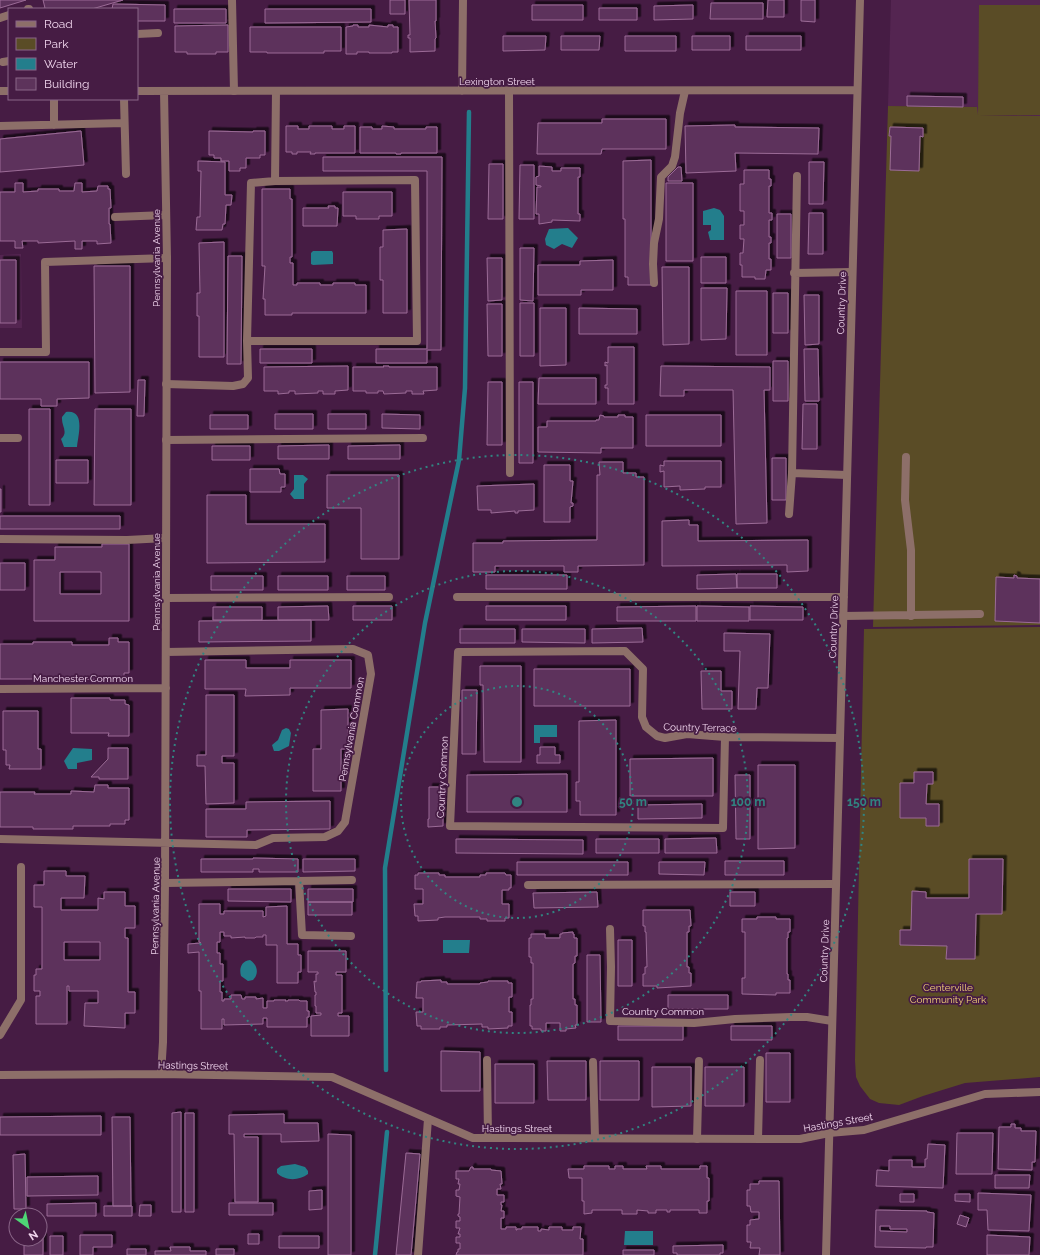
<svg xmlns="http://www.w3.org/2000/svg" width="1040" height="1255" font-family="Raleway,sans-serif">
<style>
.built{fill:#542551}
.green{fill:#5a4c26}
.water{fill:#237e8c}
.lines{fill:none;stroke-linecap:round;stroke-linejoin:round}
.stream{stroke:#237e8c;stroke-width:4.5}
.building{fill:#5d335b;stroke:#9b6b97;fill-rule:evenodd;filter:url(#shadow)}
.service{stroke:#8d6f69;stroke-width:8}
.minor{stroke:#8d6f69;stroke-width:8}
.ring{fill:none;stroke:#318481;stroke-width:2;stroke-dasharray:2 4}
.labels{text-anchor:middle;stroke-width:3.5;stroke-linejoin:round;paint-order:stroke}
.street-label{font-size:10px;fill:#f0d5ed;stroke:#461c44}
.park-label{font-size:10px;fill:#f2d178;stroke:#461c44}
.centre{fill:#318481;stroke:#461c44;stroke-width:2}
.ring-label{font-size:12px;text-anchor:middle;font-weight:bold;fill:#318481;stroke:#461c44;stroke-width:3.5;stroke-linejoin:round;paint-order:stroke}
</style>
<defs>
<filter id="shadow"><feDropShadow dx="3.5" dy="-3.5" stdDeviation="0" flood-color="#0009"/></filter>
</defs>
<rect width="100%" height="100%" fill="#461c44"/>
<!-- built -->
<path class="built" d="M891 0H1040V116L977 115V107L888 106Z
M21 254 22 328H0V255Z"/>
<!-- green -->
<path class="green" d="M979 5H1040V115H978Z
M888 106 977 107 978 115 1040 116V625L873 627Z
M1040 627V1077L965 1083 923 1096 899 1105 879 1103 870 1099 860 1086 856 1077 855 1060 864 629Z"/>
<!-- water -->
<path class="water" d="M714 208 720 210 724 216V240H710L708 232 711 230V225H703V211Z
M568 228 578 238 572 248 562 244 554 249 546 245 545 239 549 229Z
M313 251H332L333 253V264L313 265 311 264V253Z
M66 412C86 409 78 436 77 447H64L61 439C69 432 61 426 62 417Z
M294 475H303L308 479 304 484V499H294L290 494 294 489Z
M534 725H557V737H540V743H534Z
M286 728 289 729 291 733 289 746 279 751H274L272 745 278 740 282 730Z
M73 748 92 749V760L77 763V769H68L64 761Z
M443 940H470L469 953H443Z
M250 960C258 965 259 974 253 980L248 981 241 976C239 969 241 961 250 960Z
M295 1164 305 1167 308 1171V1174C299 1181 285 1181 277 1173V1169L281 1166Z
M625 1231H653V1245H624Z"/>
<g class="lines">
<!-- stream -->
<path class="stream" d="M386 1070 385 868 425 623 459 460 465 388 469 112
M375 1255 387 1132"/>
</g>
<!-- building -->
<path class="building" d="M0 0H26L0 8Z
M43 0H123L92 9H41L45 8Z
M390 0H405V14H390Z
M409 0H436V21H435L436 38 435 39V51L410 52V38H408V35H410Z
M768 0H784V17H767Z
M801 0H815V22L801 21Z
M711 3H763V19H710Z
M113 4 165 5V21H137V9H112Z
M532 5H583V20H532Z
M693 5V19L654 20V6Z
M599 8H637V20H599Z
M174 9H226V23H174Z
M265 9H371V22L265 23Z
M228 25V52H216V54H187V52H175V26Z
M353 25H358V27H369V25L388 27V25H393V27H398V52H392V53H369V52H357V54H346V27L353 26Z
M250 27H341V51H324V53H267V52H250Z
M503 36H546L545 50 503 51Z
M561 36H600L599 50H561Z
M625 36H676V51H625Z
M692 36H730V50H692Z
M746 36H801V50H746Z
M907 96 963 97V107L907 106Z
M602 119H666V149H602L601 154H537L538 123H602Z
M735 125V127L819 128 818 154 735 153 736 171 686 173 685 126Z
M286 126H298V129H309V126H332V129H344V126H355V153H315V154H310L311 152H297V154H292V152H286Z
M382 126 394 127V129H426V127H437V153H401V154H396V153H360V127H372V129H382Z
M890 127 923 128V137L920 136 919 171 890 170 891 136H889Z
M81 131 84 165 0 172V139Z
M209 131 253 132V131H265V155H260V158H246V168H240V171H229V161H221V158H214V155H209Z
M323 157H442L441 350H427V363H376V349H427V171H323Z
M651 160V285H628V277H625V219H623V161Z
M198 161 225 162V195H232L231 205H226L225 224H223L222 230H196L197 217H200L201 171H198Z
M809 162H824L823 204H809Z
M489 164H503V219H488Z
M520 165H534V219H519Z
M539 166 552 167V171H561V168H580V177H578V214H580V221L552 220V222L539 224V214H536L537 187H541V186L536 185V177L539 176Z
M678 167H681L682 181H668V177Z
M744 170H769V179H771V186H769V213H772V220H769V237H771V243H769V259H771V270H766L765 279H755V277H742V265H740V253H743L744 239H740V225H744V211H740V184H744Z
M15 183H23V192L38 191V189H59V191H74L75 183H82V192L97 191 98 186H108V189H110L111 208H109V224H110L111 243 97 244V241H82V249H75V241L38 243V241H22L23 248H15V241H0V192H15Z
M666 183H693V261H666Z
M262 189H290V199H292V257H290V263H293V285H297V283H320V285H333V283H355V285H366V313H292V315H265V299H263L265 266H262Z
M343 192H392V216H379V219H356V216H343Z
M328 206H335V208H338L337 226H303V208H329Z
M809 213H823V254H808Z
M777 214H791V258H777Z
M407 229V313H383V280H380V247H383V230Z
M224 242V357H199V316H197V293H200L199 243Z
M520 248H534L533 301 520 300Z
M228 256H242L241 364H227Z
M701 257H726V283H701Z
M487 258H502V300L488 301Z
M0 260H16V323H0Z
M613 260V290H581V295H538V265H580V261Z
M94 266H130V392L95 393Z
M662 267H689V344L663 345Z
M701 288H727L726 339 701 340Z
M736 291H767V355H736Z
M773 293H788V333H773Z
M804 295H819V344L805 345Z
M520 303H534V356H520Z
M487 304H502V356H488Z
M540 308H566V365L540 366Z
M579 308 637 309V334H579Z
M608 347H634V404H608V388H605V385H607V365L605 366V362L608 363Z
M260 349H312V363H260Z
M804 349H818L819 401H805Z
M773 361H788V401H773Z
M0 362H89V398L57 399V406H41V399H0Z
M348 366V390L335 391V394H323V391H318V393L295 394V391H289V393L278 394V391H264V367Z
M383 366H389V367H437V390L423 391 424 394H412V391H406V393L384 394 383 391H378V393H366V391H353V367H384Z
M661 366 770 367V390H764L767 523 736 524 733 390H684V396H660Z
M539 378H596V404H538Z
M138 380H145L144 416H137Z
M488 382H502V445H487Z
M519 382H533V463H519Z
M803 404H817V449H802Z
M29 409H50V505H29Z
M95 409H131V505H94Z
M275 414H313V429H275Z
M328 414H366V429H328Z
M382 414 420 415V429L382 428Z
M210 415H248V429H210Z
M600 415 604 416V417H618V415H625V417H633V448H601V453L538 452V427H547V421H596V420H599Z
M646 415H721V446H646Z
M329 445V459H278V446Z
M400 445V459H348V446Z
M212 446H250V460H212Z
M772 458H786V500H772Z
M56 460H88V483H56Z
M664 461H721V487H705V489L680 490V486L664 487V471L660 472V465L664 466Z
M599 462H623V473H636V477H644V565L578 566V572H564V566H495V572H473V543H503V541L597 540V475H600Z
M544 465H570V481H573L571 503H573V506L570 507V522H544Z
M250 469H279L280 474H285V487H281V492H250Z
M327 475H399V559H361V508H327Z
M534 484V510L518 511V513H515V511L491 513V510H478L477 486Z
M0 489H1V512H0Z
M207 495H246V524H325V562L207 563Z
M0 516H120V529H0Z
M689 520V525H698V541L808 540V571L787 572V565L662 566V521Z
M102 544H129V621H34V560H55V547H102ZM60 572H101V594H60Z
M0 563H25V590H0Z
M736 574 737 588 697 589V575Z
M737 574H777V588H737Z
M486 575H567V589H486Z
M1014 575 1017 576V578L1040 579V623L995 621 996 577 1014 578Z
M211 576H263V590H211Z
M278 576H328V590H278Z
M347 576H385V590H347Z
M328 606 329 620H278V607Z
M353 606H392V620H353Z
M486 606H566V620H486Z
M696 606V621H617V607Z
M697 606 749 607V621H697Z
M750 606 803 607V620H750Z
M213 607H262V620H213Z
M311 620V641L199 642V621Z
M642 628 643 642 592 643V629Z
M460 629H515V643H460Z
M522 629H585V643L522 642Z
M724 633 770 634 768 688H757L756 709H738L740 651H724Z
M109 638H118V642H129V673H124V677H110V680L71 679V677H34V679H0V644H33V642H72V645H109Z
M205 660H246V668H290V660H351V688H290V695L245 696 246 689H205Z
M480 666H521V762H484L483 685H480Z
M534 669H630V706H534Z
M701 671H721V691H732V709H702Z
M462 690H477L476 754H462Z
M206 695H234V756H222V763H234V803L206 804 205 766H197V755H206Z
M71 698H110V700H125V704L129 705V736H108L109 733H71Z
M348 709V749H341V791H313V749H321V710Z
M3 711H38V749H41V769H9L10 765H6V750H3Z
M616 720V815H580V801H576V782H579V721Z
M540 747H555V755H560V763H537V755H540Z
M108 748H128V779H99V777H91L108 759Z
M713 758V796H630V759Z
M758 765H795V848L758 849Z
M914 772H933V784H927L926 804H939V826H926V818H900V783H914Z
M567 774V812H467V775Z
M735 775H750V839H736Z
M95 785H108V788H129V820H125V824H110V826H73V829H33V827H0V792H35L34 794H71V791L94 792Z
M429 787H443V826L428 827V819H429Z
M330 801V829L247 830V837H206V809H246V802Z
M702 804V818L638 819V805Z
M716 838 717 853H665V839Z
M456 839 583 840V854L456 853Z
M596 839H659V853H596Z
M253 858 298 859V872H259V869H253V872H201V859H253Z
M303 859H355V871L303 872Z
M969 859H1003L1002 914H976L975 959H946L947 946 900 945V930H911L912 891 926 892V898H969Z
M725 861H784V875H725Z
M517 862H628V875H517Z
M659 862H705L704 875 659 874Z
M44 871H66V876H85L84 898H61V910H98V898L104 899V892H125V906H135V928H125V938H128V992H135V1013H125V1028L84 1026 85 1003H98V991H69V986H67V1024H36V996H40V991H34V975H36V969H42V907H34V885H44ZM64 942H100V960H64Z
M418 873H439V875H445V877H480V875H486V873H505L506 875H511V888H509V890H502V904H509V918H505V921H487V919H480V917H445L438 918V920L418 921V916H415L414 904H423V889H415V875H418Z
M228 889H291V902L228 901Z
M308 889H353V902H308Z
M597 892 598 907 534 908 533 893Z
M730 892H755V906H730Z
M308 902H352V915H308Z
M199 904H220V914H224V911H263V917L266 916V907L287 906V944H298V955H301V972H298V983H277V945H266V935H263V937H256L255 938H245V937L231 938V936H224V932H220V942H217V953H220V964H223V981H220V992H222V1001H224V999H231V995H241L242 999H245V997H256V999L263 998V1008H267V1001H274V1000H286L285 1001H288V1000H299L300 1001H307V1011H309V1017H307V1027H267V1018H263V1024L224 1025V1019H222V1029H201V991H199V952L188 953V944L201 943 199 942Z
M643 910H690L691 926H689V932H687V967H689V973H691V986L657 988V986H643V974H645V967H647L646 932H645V926H643Z
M757 917H776V919H790V932H788V938H787V974H788V980H790V993H776V995L742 994V978H745V932H742V919H757Z
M573 932V934H574V938H577V956H575V963L573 964V999H575V1005H577V1025H575L576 1028 566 1029V1031H560V1023H546V1031H541V1029H532V1026H530V1005H531V999H533V963H531V957H529V938H531V934H545V938H560V934H562V933Z
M618 940H632V986H618Z
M308 951H346V972H336V975H342V1013H338V1016H349V1036H311V1016L321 1015V1013H316V1006H315V995H316V992H315L314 981 316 982V974H318V972H308Z
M587 955H600L601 1022H587Z
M441 980V982H447V984H480V983L488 982V981H508V983H512V997H509V1012H512V1026H508V1028L488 1029V1027H482V1024L447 1025V1027H440V1029H421V1026H417L416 1012H423V998H416L417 982H421V981Z
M668 995H728V1009H668Z
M618 1026H683V1040H618Z
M731 1026H772V1040H731Z
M441 1051 480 1052V1091H441Z
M766 1053H790V1102H766Z
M547 1061H586V1100H548Z
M600 1061H639V1100H600Z
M495 1064H534V1103H495Z
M652 1067H691V1106L652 1107Z
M705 1067H744V1106H705Z
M181 1112V1212H172V1113Z
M185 1113H194V1212H185Z
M284 1114V1123H318L319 1141 281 1142V1134H244V1137H258V1202H235L234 1134H229V1115Z
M101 1116V1135H0V1117Z
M112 1117H130L131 1206H113Z
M1011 1124H1015V1128H1021V1131H1036L1035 1162H1032V1170L998 1169 999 1127H1011Z
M957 1133H993L992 1174H956Z
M328 1134 351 1135V1255H328Z
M928 1144 945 1145 943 1188 876 1186 877 1170 889 1171V1160H912V1167H925V1159H927Z
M406 1153 420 1154 411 1255H396Z
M25 1154 26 1209H14L13 1155Z
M584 1166H609V1169H615V1166H623V1169H647L646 1166H661V1169H700V1166H707V1178H709V1201H707V1213H699V1210H670V1212H667V1210H656V1213H648V1211L637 1210V1214H622V1210H592V1213L584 1214V1201H582V1178H569L568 1169H584Z
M471 1167H473V1169H491V1170L501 1171 502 1184H500L501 1189H497V1195H504V1202H501V1205H502L501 1211H504V1218H501V1229H506V1227H516V1230H517V1229H522V1227H538V1231H541V1229L549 1230V1227H562V1230H573V1227H581L580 1239H583V1255H456L457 1252H458V1249H460V1243H456V1237H460V1234H458L460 1228H456V1221H460V1217L458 1216V1214H459L460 1197 456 1196V1190H459L460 1184H458L459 1179H456V1171H469Z
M995 1175H1030L1029 1188H995Z
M98 1176V1195L27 1196V1177Z
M759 1181H779L780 1255H759L760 1248H750L751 1242H747V1225H750V1220L759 1219V1212H751L750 1206H747V1190H750V1184H759Z
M322 1190V1209L309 1210V1191Z
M978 1193 1031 1195 1029 1231 988 1230 987 1210H978Z
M900 1194H914V1202H900Z
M955 1194H970V1202L955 1201Z
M96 1203V1216H47V1204Z
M229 1203H273V1215H229Z
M140 1205H151V1216H139Z
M104 1206H132V1216H104Z
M876 1210 927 1211V1212L934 1213 933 1247H926V1248L875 1247ZM880 1226H890V1229H907V1232L880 1231Z
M960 1215 969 1218 966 1227 957 1224Z
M248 1234H259V1244H248Z
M80 1235H112V1247H93V1255H80Z
M987 1235 1030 1237 1029 1255H987Z
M50 1236H63V1255H50Z
M279 1236H319V1248H279Z
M40 1237H43V1255H24V1239H40Z
M723 1245V1253H720V1255H677V1253H673V1246Z
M170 1247H190V1251H206V1255H155V1251H171Z
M127 1249H146V1255H127Z
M216 1249H234V1255H216Z
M623 1250H654V1255H623Z"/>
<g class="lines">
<!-- service -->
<path class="service" d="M232 0 234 91
M28 9H29
M0 18 9 15
M137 34 158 33
M3 62 9 61
M509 91 510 473
M54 99V125
M124 99 126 174
M0 126 124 123
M275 181 276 91
M115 217 166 215
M794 273 852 272
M654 283 653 264 654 243 659 219 661 177 672 166 675 157 680 113 685 91
M0 352H46L45 262 167 258
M166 384 233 386 243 384 248 378 247 341 251 183 275 181 415 180 417 341H247
M0 438H18
M166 440 423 438
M906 457 905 500 911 550V616
M792 473 847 475
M789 514 792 473 797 176
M0 539 127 540 166 538
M166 598 389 597
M843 616 980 614
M299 881 352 880
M165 883 299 881 302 935 351 936
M528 885 836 884
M0 1035 21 1000V867
M487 1060 488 1138
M593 1062 595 1138
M697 1139 699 1061
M758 1139 760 1060
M418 1255 428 1119"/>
<!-- minor -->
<path class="minor" d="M0 91H9
M137 91 857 90
M462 91 463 0
M457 597H844
M0 689 166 688
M725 737 723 828 450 826 458 652 625 651 643 669 642 717 646 727 657 736 665 738 687 734 725 737 840 738
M0 839 256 845 273 838 325 837 338 831 345 822 371 674 368 655 353 649 166 652
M610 929 611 967 610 1021 694 1023 735 1019 791 1017H807L832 1021
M161 1074 163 1042 165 883 167 258 164 91
M0 1075 161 1074 332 1077 473 1138 800 1139 829 1133 864 1130 985 1094 1040 1092
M826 1255 860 0"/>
</g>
<!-- distance rings -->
<g class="ring">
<circle cx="517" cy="802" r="116"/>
<circle cx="517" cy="802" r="231"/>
<circle cx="517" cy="802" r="347"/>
</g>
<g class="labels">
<!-- street labels -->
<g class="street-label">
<text x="497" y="85">Lexington Street</text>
<text transform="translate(156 258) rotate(-90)" y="4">Pennsylvania Avenue</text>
<text transform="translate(841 303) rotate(-88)" y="4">Country Drive</text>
<text transform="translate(156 582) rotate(-90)" y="4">Pennsylvania Avenue</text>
<text transform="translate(833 627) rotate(-88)" y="4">Country Drive</text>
<text x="83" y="682">Manchester Common</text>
<text transform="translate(700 727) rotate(1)" y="4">Country Terrace</text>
<text transform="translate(351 729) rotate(-80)" y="4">Pennsylvania Common</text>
<text transform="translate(442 777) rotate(-87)" y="4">Country Common</text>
<text transform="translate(155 906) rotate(-89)" y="4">Pennsylvania Avenue</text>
<text transform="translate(824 951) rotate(-88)" y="4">Country Drive</text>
<text x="663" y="1015">Country Common</text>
<text transform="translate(193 1065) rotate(1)" y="4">Hastings Street</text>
<text transform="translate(838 1122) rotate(-10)" y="4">Hastings Street</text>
<text x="517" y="1132">Hastings Street</text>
</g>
<!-- park labels -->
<g class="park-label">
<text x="948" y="991">Centerville<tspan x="948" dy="12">Community Park</tspan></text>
</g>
</g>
<circle cx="517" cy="802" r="6" class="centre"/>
<g class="ring-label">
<text x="633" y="806">50 m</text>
<text x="748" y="806">100 m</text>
<text x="864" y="806">150 m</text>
</g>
<!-- legend -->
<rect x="8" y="8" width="130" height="92" fill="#461c44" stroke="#8a6688"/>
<rect x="16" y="21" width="20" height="6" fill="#8d6f69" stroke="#8a6688"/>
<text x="44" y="28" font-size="12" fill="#f0d5ed">Road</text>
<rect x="16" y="38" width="20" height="12" fill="#5a4c26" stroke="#8a6688"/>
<text x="44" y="48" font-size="12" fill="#f0d5ed">Park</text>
<rect x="16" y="58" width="20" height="12" fill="#237e8c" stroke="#8a6688"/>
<text x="44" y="68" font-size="12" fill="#f0d5ed">Water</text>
<rect x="16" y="78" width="20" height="12" fill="#5d335b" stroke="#8a6688"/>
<text x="44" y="88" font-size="12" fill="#f0d5ed">Building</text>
<!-- north arrow -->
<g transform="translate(28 1227) rotate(147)"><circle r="19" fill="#461c44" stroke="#8a6688"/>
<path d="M0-3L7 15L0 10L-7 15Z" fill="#4ed675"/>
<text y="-6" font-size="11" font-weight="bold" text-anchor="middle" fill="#f0d5ed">N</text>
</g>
</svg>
